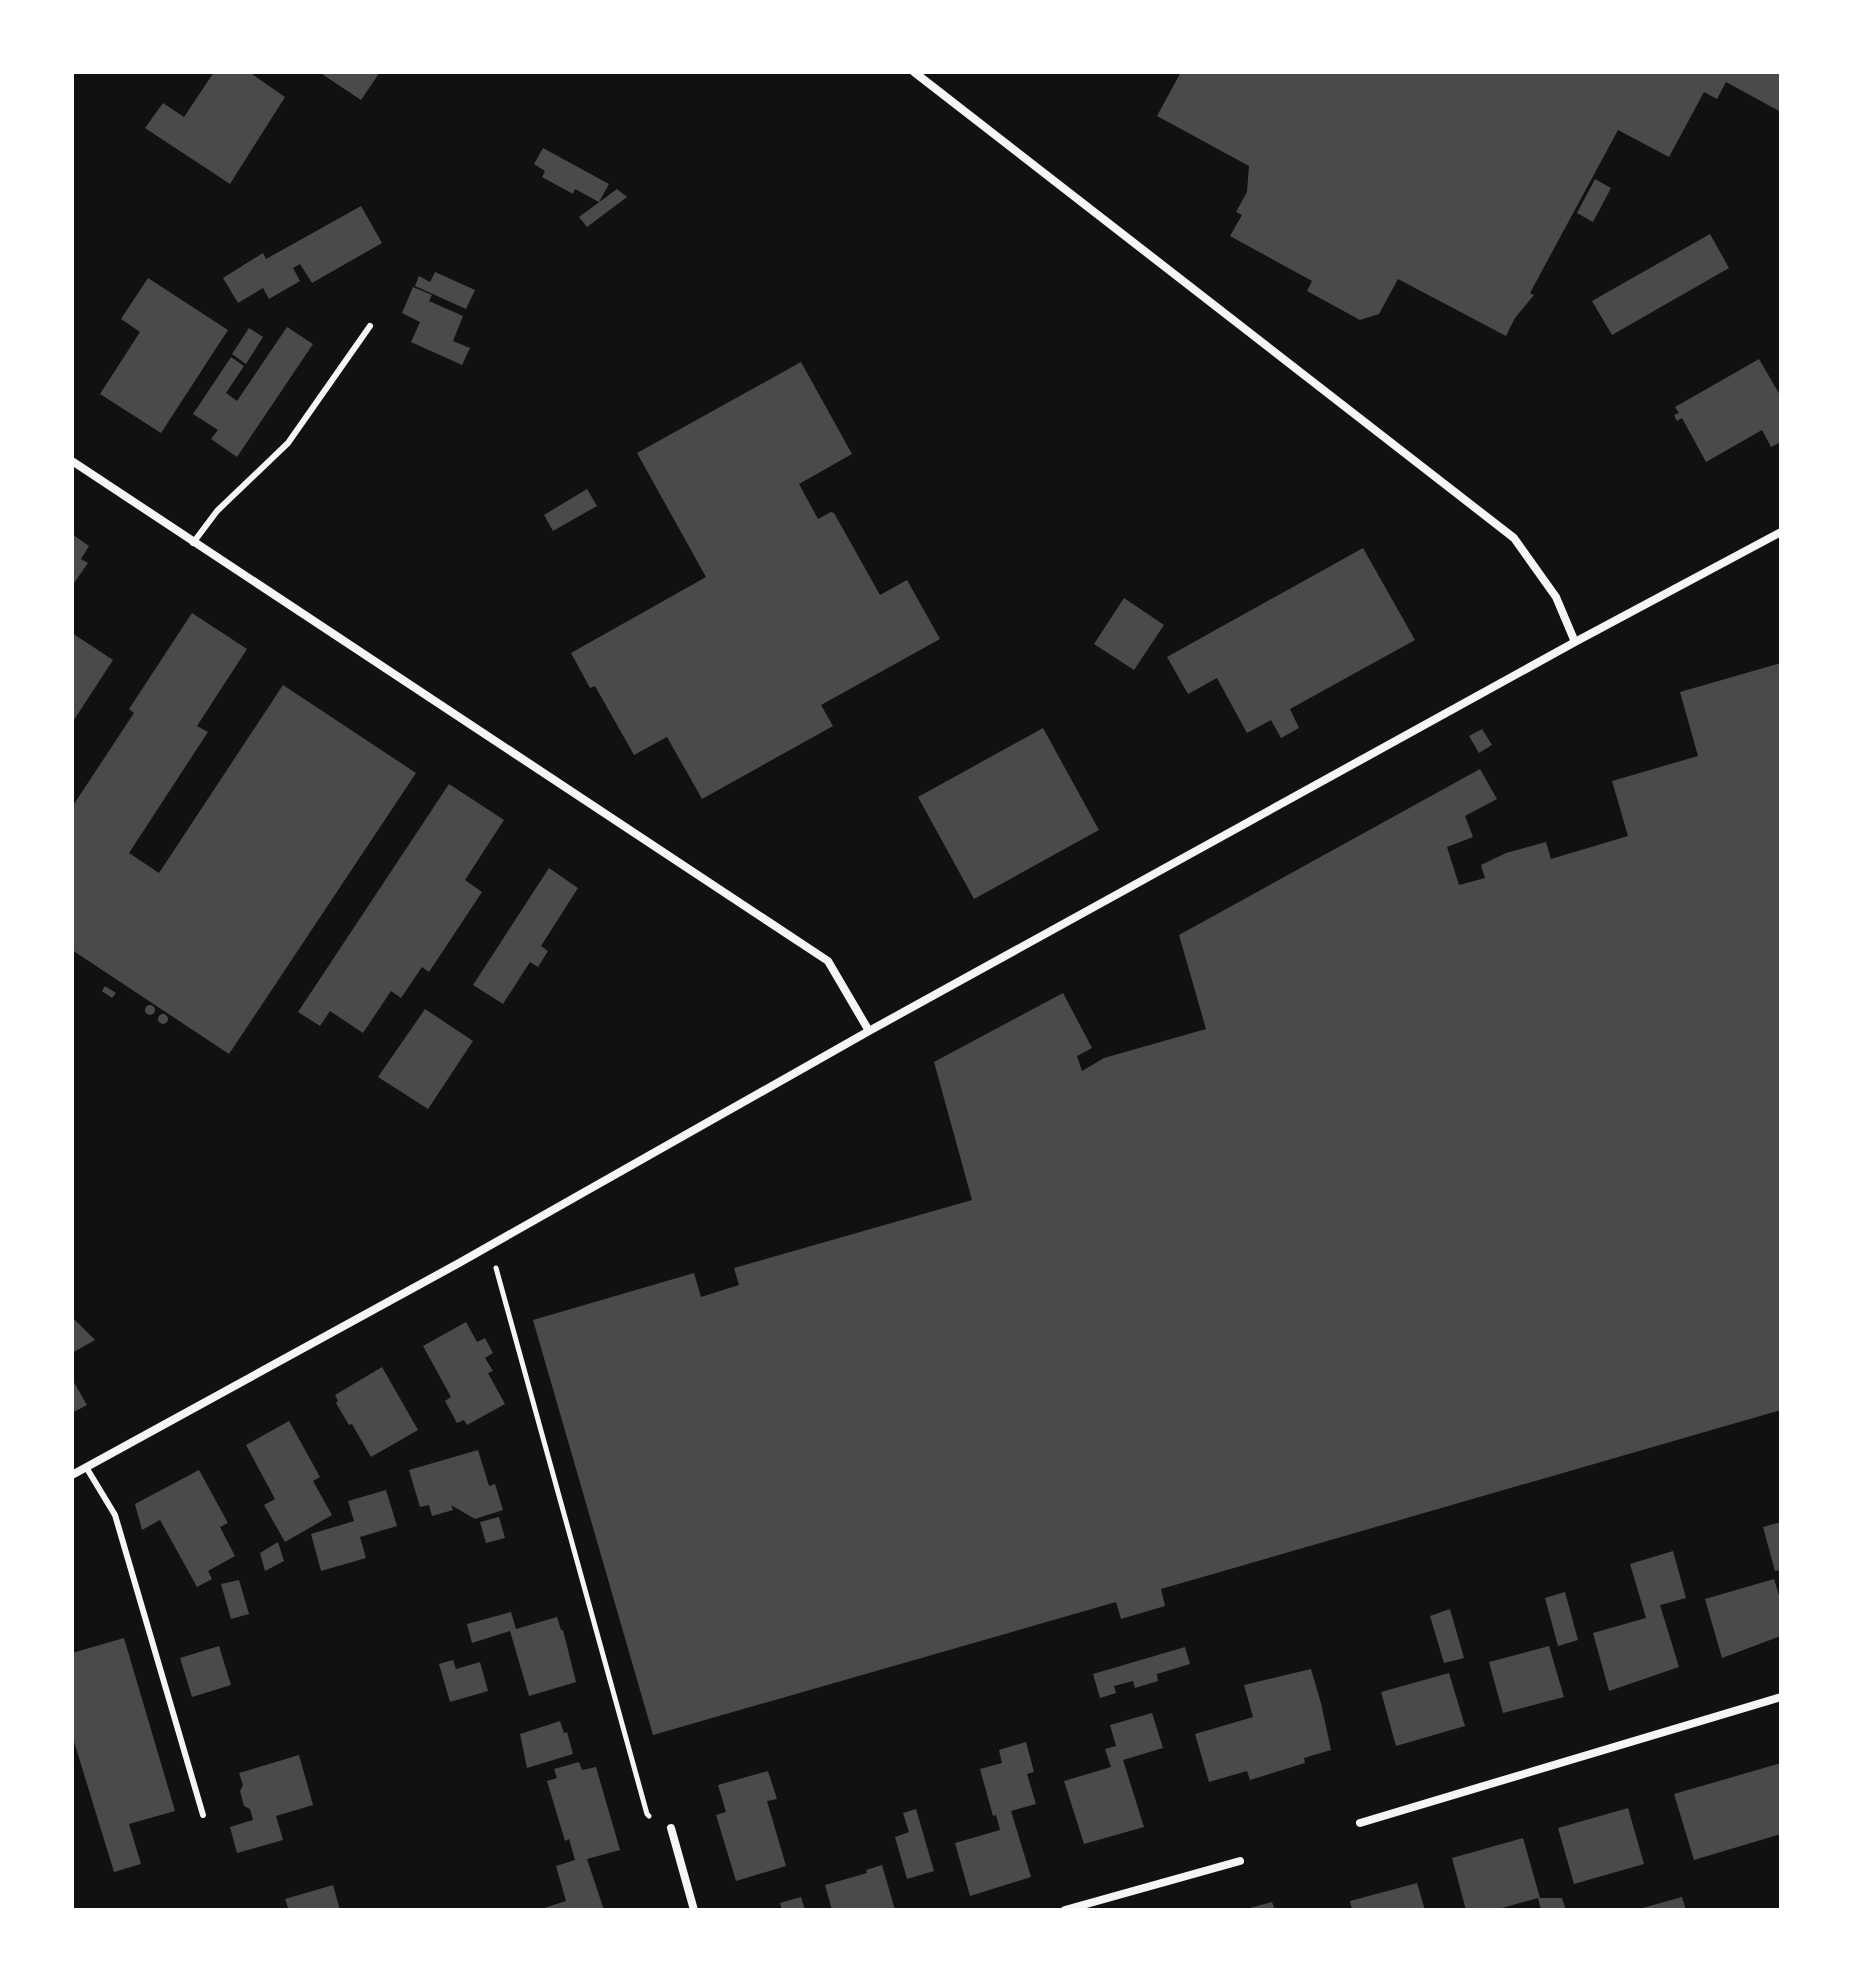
<svg xmlns="http://www.w3.org/2000/svg" width="1853" height="1982" font-family="'Archivo Narrow',sans-serif">
<style>
.building{fill:#4a4a4a}
.lines{fill:none;stroke-linecap:round;stroke-linejoin:round}
.path{stroke:#f5f5f5;stroke-width:5}
.service{stroke:#f5f5f5;stroke-width:6}
.minor{stroke:#f5f5f5;stroke-width:8}
</style>
<rect width="100%" height="100%" fill="#111"/>
<!-- building -->
<path class="building" d="M214 72H249L285 97 230 184 145 128 163 103 184 117Z
M319 72H380L361 100Z
M1181 72H1781V112L1726 82 1717 99 1704 92 1669 157 1618 130 1530 293 1534 295 1515 318 1506 336 1398 279 1379 314 1360 320 1307 291 1312 281 1230 236 1242 215 1236 212 1247 192 1249 166 1157 116Z
M543 148 609 184 599 202 575 189 573 194 542 177 545 171 534 164Z
M1595 179 1611 188 1593 222 1577 213Z
M617 189 627 197 587 227 579 217Z
M361 206 382 243 312 283 300 264 293 268 300 281 269 299 263 288 238 303 223 278 263 253 266 259Z
M1710 234 1729 268 1612 335 1592 301Z
M435 272 475 290 466 309 415 286 419 276 430 282Z
M148 278 228 330 161 433 100 394 140 332 121 319Z
M413 287 432 295 429 301 463 316 453 341 470 348 462 365 411 342 420 322 402 313Z
M287 327 313 344 237 457 211 439 218 430 193 414 231 357 244 366 226 393 237 401Z
M249 328 263 337 246 364 232 354Z
M1759 359 1781 397V442L1771 447 1762 430 1706 462 1682 418 1677 421 1674 415 1679 413 1675 407Z
M801 362 852 454 799 484 818 519 831 512 834 513 880 595 907 580 940 639 821 705 833 726 702 799 667 737 634 755 595 686 590 688 571 653 706 577 637 453Z
M587 489 597 506 553 531 544 515Z
M72 534 89 546 81 559 88 563 72 586Z
M1363 548 1415 640 1290 709 1299 728 1281 738 1271 720 1247 733 1217 678 1188 694 1167 657Z
M1124 598 1164 625 1134 670 1094 644Z
M192 613 247 649 197 726 208 732 129 853 159 873 283 685 416 773 229 1054 72 950V807L134 713 129 709Z
M72 633 113 660 72 723Z
M1781 663V1410L1161 1589 1165 1606 1121 1619 1116 1602 653 1735 533 1320 694 1273 701 1297 739 1285 734 1268 972 1200 934 1062 1063 993 1092 1048 1077 1056 1082 1071 1104 1058 1206 1029 1179 935 1480 769 1497 799 1465 816 1473 837 1447 847 1459 885 1485 878 1481 865 1506 853 1546 842 1551 859 1628 836 1612 781 1698 756 1680 692Z
M1043 728 1099 830 974 899 918 797Z
M1482 729 1492 745 1479 753 1469 736Z
M449 784 504 820 465 880 482 892 429 972 422 967 401 998 391 991 363 1033 330 1011 320 1026 298 1012Z
M549 868 578 888 541 946 548 951 538 967 530 962 503 1004 473 985Z
M105 986 116 993 112 998 102 991Z
M145 1010a5 5 0 1 1 10 0a5 5 0 1 1-10 0Z
M425 1009 473 1041 428 1109 378 1077Z
M158 1019a5 5 0 1 1 10 0a5 5 0 1 1-10 0Z
M72 1317 95 1340 72 1353Z
M466 1322 477 1342 485 1338 493 1353 485 1358 493 1371 488 1373 505 1404 467 1425 464 1420 457 1423 445 1401 451 1397 423 1346Z
M382 1367 418 1430 371 1457 352 1424 349 1425 336 1403 338 1401 335 1395Z
M72 1379 87 1405 72 1413Z
M289 1421 320 1477 313 1481 332 1515 285 1542 264 1505 275 1499 246 1445Z
M478 1450 489 1486 495 1484 503 1510 475 1519 451 1505 453 1510 432 1516 429 1505 420 1507 409 1470Z
M199 1470 228 1523 220 1527 235 1556 208 1571 212 1579 197 1587 160 1520 142 1530 135 1504Z
M386 1490 397 1526 360 1537 366 1558 321 1571 311 1534 354 1521 348 1501Z
M499 1517 505 1538 486 1543 480 1522Z
M1781 1522V1570L1775 1571 1763 1527Z
M278 1542 284 1561 265 1571 260 1553Z
M1673 1551 1686 1598 1660 1605 1679 1667 1609 1691 1593 1633 1646 1618 1630 1564Z
M1774 1579 1781 1602V1636L1722 1658 1705 1599Z
M239 1580 249 1614 231 1619 221 1584Z
M1565 1592 1578 1640 1558 1646 1545 1598Z
M1450 1609 1464 1658 1444 1663 1430 1616Z
M511 1612 516 1629 557 1617 561 1630H563L576 1682 529 1696 510 1631 472 1643 467 1624Z
M124 1638 175 1811 129 1824 141 1864 114 1872 72 1735V1653Z
M219 1646 231 1685 192 1697 180 1658Z
M1549 1646 1564 1697 1503 1713 1489 1662Z
M1185 1647 1190 1664 1157 1674 1158 1681 1135 1688 1133 1681 1114 1686 1116 1693 1100 1698 1093 1674Z
M453 1660 456 1669 480 1662 488 1691 450 1702 439 1664Z
M1311 1669 1321 1703 1331 1750 1304 1758 1305 1763 1250 1780 1247 1771 1209 1782 1195 1734 1253 1717 1244 1685Z
M1449 1673 1465 1726 1396 1746 1381 1692Z
M1152 1713 1163 1748 1123 1760 1144 1827 1084 1844 1064 1781 1111 1767 1105 1749 1116 1746 1110 1725Z
M560 1721 564 1733 567 1732 573 1754 527 1768 520 1734Z
M1026 1742 1034 1772 1027 1774 1036 1804 1011 1811 1031 1877 970 1896 955 1843 1000 1830 996 1815 993 1816 980 1769 1002 1763 999 1750Z
M299 1755 313 1805 276 1816 283 1840 237 1853 230 1827 253 1820 250 1809 244 1806 240 1791 243 1785 239 1773Z
M579 1762 582 1770 596 1767 620 1850 587 1859 604 1910H538L566 1901 556 1866 575 1860 569 1839 565 1841 547 1781 557 1778 554 1769Z
M1781 1763V1834L1694 1860 1674 1794Z
M768 1771 777 1799 767 1801 786 1866 736 1881 716 1815 726 1812 718 1785Z
M1628 1808 1644 1864 1574 1884 1558 1828Z
M916 1809 934 1871 907 1879 895 1837 909 1832 903 1813Z
M1523 1838 1540 1898H1562L1566 1910H1541L1538 1898 1495 1910H1466L1452 1858Z
M882 1865 895 1910H832L825 1885 867 1873 866 1870Z
M1417 1883 1425 1910H1352L1350 1901Z
M333 1885 340 1910H289L285 1899Z
M801 1897 805 1910H782L780 1903Z
M1682 1897 1686 1910H1639V1909Z
M1272 1902 1275 1910H1246V1909Z"/>
<g class="lines">
<!-- path -->
<path class="path" d="M496 1268 647 1814 649 1816"/>
<!-- service -->
<path class="service" d="M193 543 217 511 288 443 370 326
M86 1467 115 1515 203 1815"/>
<!-- minor -->
<path class="minor" d="M914 72 1514 538 1556 597 1575 642
M72 461 828 961 869 1031
M72 1475 459 1263 869 1031 1575 642 1781 532
M1360 1823 1781 1697
M671 1828 694 1910
M1065 1910 1240 1861"/>
</g>
<!-- border -->
<rect width="1853" height="1982" fill="none" stroke="#ffffff" stroke-width="148"/>
</svg>
